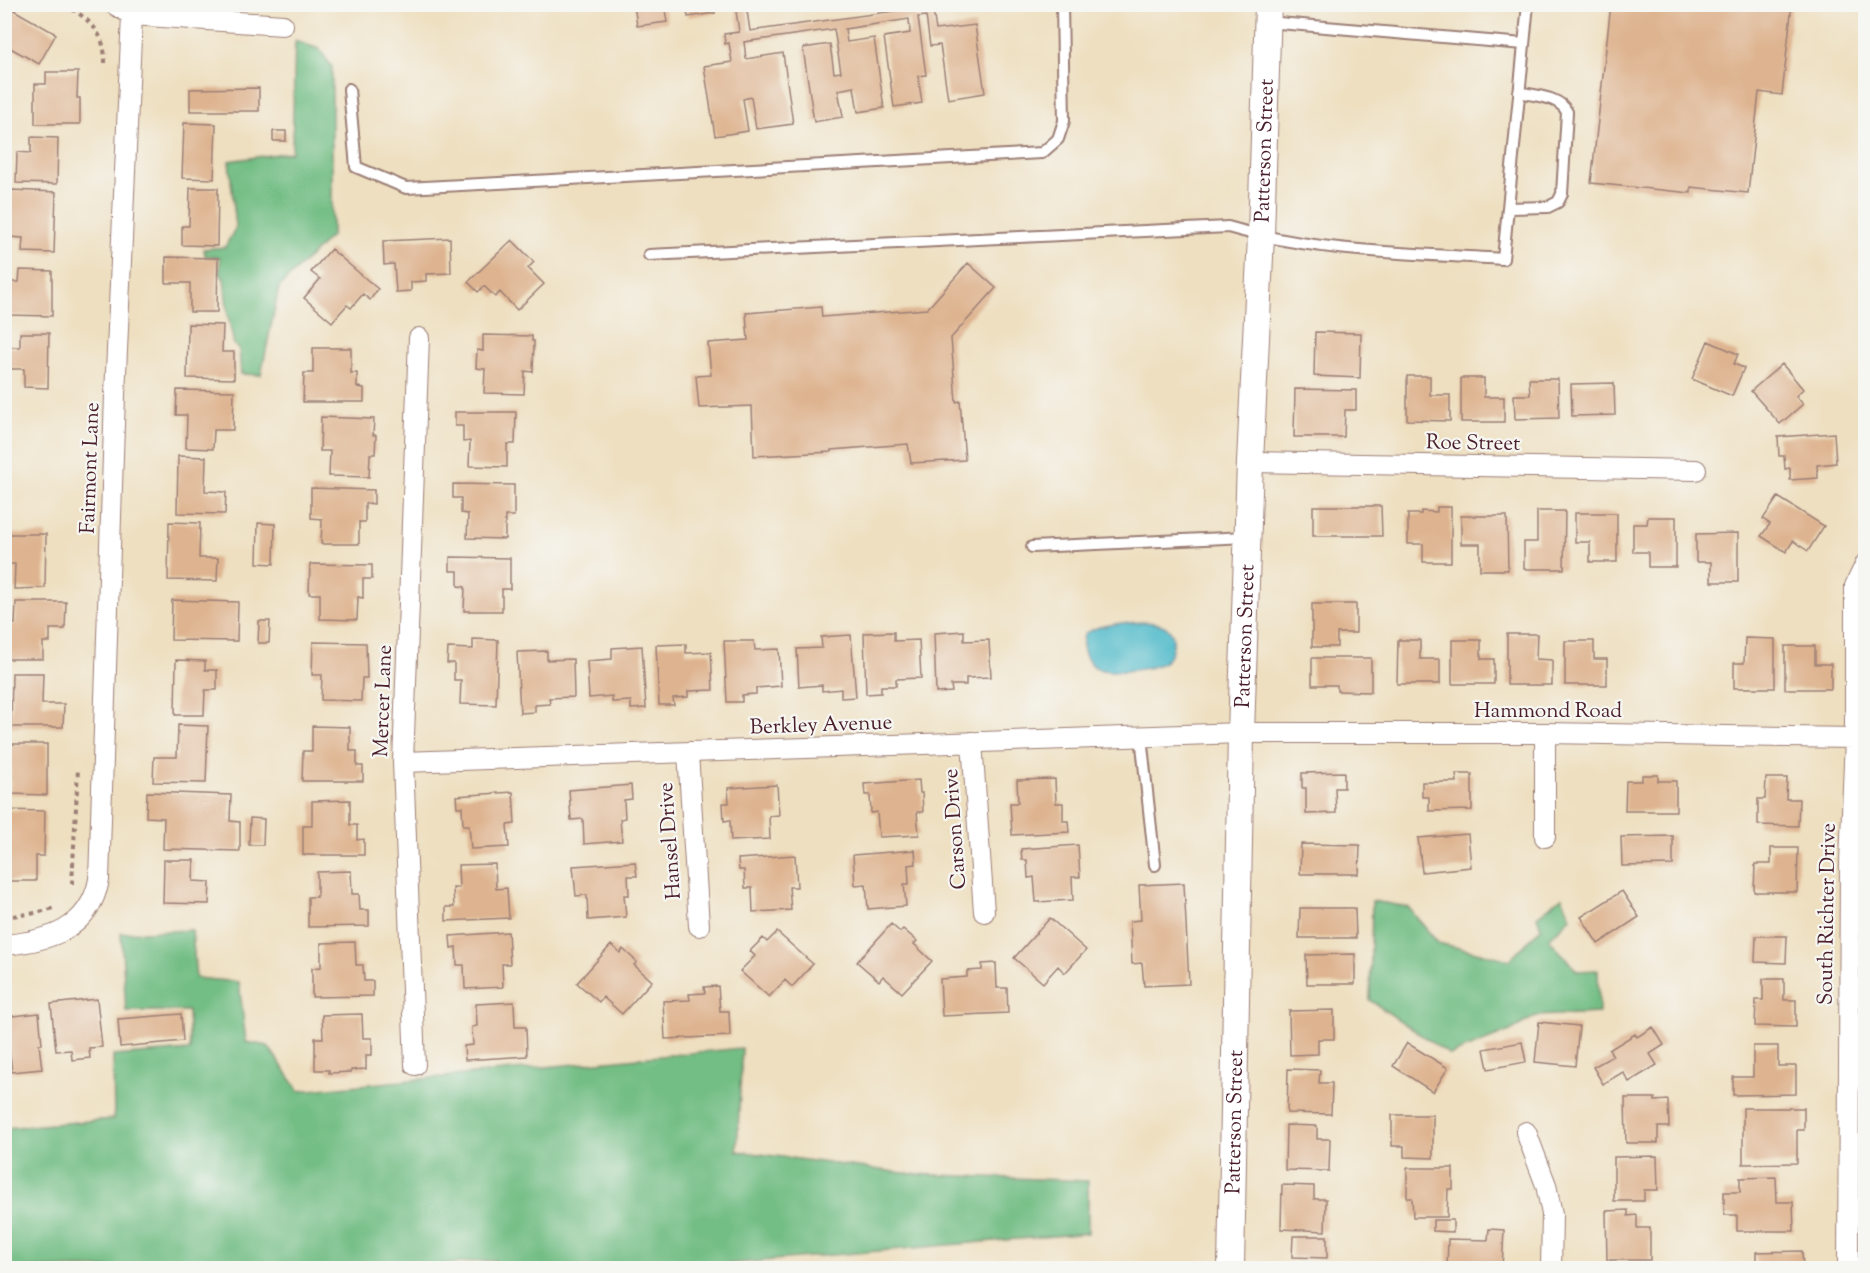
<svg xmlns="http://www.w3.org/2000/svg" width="1870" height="1273" font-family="'Sorts Mill Goudy',serif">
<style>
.forest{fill:#73be85;stroke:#5e6e58;stroke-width:1.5}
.water{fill:#4db9c9;stroke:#4c6c7a;stroke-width:1.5}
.building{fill:#deb490}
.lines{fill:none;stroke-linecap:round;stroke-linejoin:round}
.service-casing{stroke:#9c7f76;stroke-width:14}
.minor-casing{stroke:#9c7f76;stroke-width:22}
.tertiary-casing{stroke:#9c7f76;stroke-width:28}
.path{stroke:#9c7f76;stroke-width:4;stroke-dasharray:4.5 4.5;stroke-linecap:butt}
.service{stroke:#fff;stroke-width:10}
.minor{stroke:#fff;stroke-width:20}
.tertiary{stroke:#fff;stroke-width:26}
.labels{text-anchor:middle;stroke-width:4.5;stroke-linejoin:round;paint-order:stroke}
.street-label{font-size:21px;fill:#4a1f2b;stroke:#f6f6f2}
</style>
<rect width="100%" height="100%" fill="#f6f6f2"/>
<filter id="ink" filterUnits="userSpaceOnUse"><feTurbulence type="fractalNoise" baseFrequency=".0167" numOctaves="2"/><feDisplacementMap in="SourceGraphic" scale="12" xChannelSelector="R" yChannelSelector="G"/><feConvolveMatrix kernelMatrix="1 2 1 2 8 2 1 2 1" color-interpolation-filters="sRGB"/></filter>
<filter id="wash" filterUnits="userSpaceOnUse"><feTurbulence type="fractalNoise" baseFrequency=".008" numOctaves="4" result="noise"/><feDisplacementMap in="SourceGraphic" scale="24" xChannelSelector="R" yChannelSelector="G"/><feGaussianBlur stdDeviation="1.35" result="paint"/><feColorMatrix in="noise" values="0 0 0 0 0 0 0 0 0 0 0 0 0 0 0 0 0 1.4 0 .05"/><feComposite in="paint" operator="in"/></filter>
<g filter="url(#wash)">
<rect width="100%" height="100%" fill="#eedfc0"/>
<!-- forest -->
<path class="forest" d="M295 41 319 49 332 67V235L279 287 261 375 241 374 239 349 234 345 228 315 224 279 220 274V257L205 256 204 249 225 247 236 227 229 161 292 152Z
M1562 897 1571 917 1549 939 1577 971 1598 970 1599 1013 1536 1016 1510 1031 1450 1055 1370 1000 1372 901 1408 907 1438 943 1510 960 1541 928 1537 916Z
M192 930 196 978 239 982 246 1042 268 1046 299 1091 742 1048 737 1151 911 1174 1088 1181V1233L681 1268H496L495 1260 410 1268H5V1128L114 1119 113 1056 190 1050 188 1011H126L121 933Z"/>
<!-- water -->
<path class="water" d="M1121 623C1137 623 1170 617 1173 639 1174 648 1170 659 1162 663 1148 670 1117 673 1102 670 1093 668 1086 660 1084 651 1082 643 1082 640 1085 633L1099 627Z"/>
<g id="blocks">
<!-- building -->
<path class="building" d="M634 4H664L667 22 637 26Z
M686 4H714L715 13 688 17Z
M735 4H746L750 31 924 7 923 4H932L936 30 975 25 985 93 948 99 940 45 930 46 926 16 918 17 926 75 918 76 922 103 894 107 884 37 910 33 909 19 845 29 847 42 874 38 884 108 858 112 854 87 838 90 843 117 814 122 803 48 830 44 834 73 841 72 834 29 744 42 746 59 783 53 793 124 756 129 751 97 743 99 748 131 715 136 704 66 732 62 729 43 725 44 724 34 739 32Z
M1611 4H1792L1782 95 1759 92 1748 193 1691 187V193L1591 183Z
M5 5 56 34 39 64 5 45Z
M46 72H78L77 98H80V124H35V84H46Z
M259 88V111H190V89Z
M184 123 216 124 214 179 182 178Z
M273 131H286V141H273Z
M31 137 58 138 57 184 16 183 17 152 31 153Z
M190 188H218L217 246 182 245V226H189Z
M11 190 56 192 54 253 22 252 23 238 9 237Z
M450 238 451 273 426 274V281L411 282V291L396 292 394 264 384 265 383 241Z
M512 240 534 262 528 268 544 284 517 310 500 292 495 297 484 286 478 292 468 282Z
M331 249 378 289 370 300 363 294 351 308 347 305 332 322 304 298 320 279 311 272Z
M166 257 218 258 217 312H190V283H166Z
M968 263 996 288 951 338 956 402 960 401 965 460 911 463 908 444 831 450V452L754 456 752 406 699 408 696 376 711 375 708 343 748 340 746 313 821 307 822 317 927 309Z
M20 270 52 271V316L6 315 7 282H19Z
M188 324 223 325 222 352H234V379L187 378Z
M1315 332 1361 333 1360 378 1314 376Z
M20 333H49L48 388 24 387V369H6V347H20Z
M483 335 532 336V341H534L533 372 525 371 524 394 484 393 485 369 476 368 477 350 483 351Z
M1708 341 1738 354 1734 364 1744 368 1732 396 1692 379Z
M313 348H351V373H357V387L364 388V402H303L304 373H313Z
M1782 364 1803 389 1796 396 1803 404 1780 424 1751 391Z
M1407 376H1430V395H1450V421L1407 420Z
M1461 378H1484V397H1504V422H1461Z
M1529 379H1558L1559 418 1515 419 1514 395H1530Z
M1614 383 1615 415 1572 416 1571 384Z
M1295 389 1356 390V410H1345L1344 437H1294Z
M177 390 234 391 233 430H214L213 449 186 448 187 415H176Z
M455 412H516L515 444H507V467L469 466 470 441 463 442V426H455Z
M321 417 374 419 373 435H376L375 454H370L369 477 329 476 330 451H320Z
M1834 433 1836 463 1817 465 1818 478 1790 480V468L1785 469 1784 456H1779L1778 437Z
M178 456 206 457 205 491 226 492 225 514 177 513Z
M453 484 514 485V516H505V539L467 538 468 514 461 513V498H453Z
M311 488 374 490V504L365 503V522H359V544H321L322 519 311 518Z
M1778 497 1824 526 1808 551 1793 541 1786 552 1761 536 1770 524 1763 519Z
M1313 506H1381L1382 536H1313Z
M1437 507H1451V562H1423V544H1408V514H1421V511L1437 512Z
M1537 511H1565L1564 569H1524V542H1537Z
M1575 513H1617V562H1590V542H1575Z
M1461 516H1507L1508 570H1480V544H1461Z
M1648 517H1676V567H1648V552H1633V524H1647Z
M169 522 200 523 199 558H218L217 581 168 580Z
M258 523 275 524 274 564 257 563Z
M1738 533V582H1711V562H1696V534Z
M4 534H46L45 588 14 589 15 564H4Z
M450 557 510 558V589H502V611H464L465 587 458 586V571H450Z
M310 564 372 565V579H363V598L358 597 357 620 320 619V594H309Z
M172 600 238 602 237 641 171 640Z
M16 602H66L65 629H50V642H43V659H4V624H15Z
M1312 604H1356V633H1337V647H1312Z
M259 621H270L269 643H258Z
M964 631V641L989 640 991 677 966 678V685H951L952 692 936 693 934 633Z
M894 632V641L919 640 921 678 896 679V686H881V693L866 694 864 633Z
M1507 634H1537L1536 659 1552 660V685H1507Z
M851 635 856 697 841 698V689L822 691V685L799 687 797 649 822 648 821 637Z
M1745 638 1775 639V688H1734V663H1744Z
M473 639 498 640 496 705 460 704 461 680H454V663H447L448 648 473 649Z
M1398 640H1420V659H1440V684H1397Z
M1452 640H1481V659H1494V684H1452Z
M724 641H754L755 650 779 649 781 686 756 688V694L742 695V702H727Z
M1565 641H1594V659H1607V685H1565Z
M313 642 366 643 367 678H362L361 701 321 700 322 675H312Z
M686 644V653L711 652 713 690 688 691V697L673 698 674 705H659L656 645Z
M642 646 646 708 631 709V701L612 702V696L589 698 587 661 612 659V648Z
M1785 646H1815V664H1831V689H1785Z
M547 651V660L573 659 574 697 549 698 550 704 535 705V712L520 713 517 652Z
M1312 658H1371V692L1337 691V685H1312Z
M176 660 205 661V670H217V690H205L204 715H175Z
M12 673H43L42 704H64L63 727H11Z
M178 725 208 726 206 783 153 782 154 757H177Z
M312 726 350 727V751H357V766H363V781H302L303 751H312Z
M11 744H47V795L10 794Z
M1344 772V788H1335L1336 813 1306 814V788H1302V773Z
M1456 774H1472V810L1429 811V797H1422V782H1457Z
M1642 775H1658V781H1676V811H1625L1626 781H1642Z
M1766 778H1787L1786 799H1799L1798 826 1758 825V799H1765Z
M1055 779 1056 803H1063V821H1068L1069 832 1012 835 1010 803H1018L1017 780Z
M919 780 920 793H922L923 812H917L919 835 879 837 877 812 871 813 870 795H865L864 784Z
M631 785 632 799 624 800 625 818 620 819 622 841 584 844 583 819 571 820 569 790Z
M777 785 779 815 769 816 770 839 731 841 730 820 724 821 723 803H729L728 788Z
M147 792 231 795 230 821 240 822V851L163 849 164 818 146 817Z
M513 792 515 824 507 825 509 847 471 849 469 825H463L462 807H457L456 796Z
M350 800V825H357V840L364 839V855H303V826H312V801Z
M4 810 45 811 44 856H36V881H4Z
M250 818 264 819 263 845H249Z
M1468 834 1471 867 1422 872 1418 838Z
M1673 836V865L1622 866 1621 837Z
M1301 844 1360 845 1359 874H1300Z
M1078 845 1080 877H1072L1073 900 1036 902 1034 877 1028 878 1027 860H1022L1021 849Z
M1771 848H1798L1797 892H1754L1755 864H1771Z
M915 850 916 864 908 865 909 884H904L906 906 868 909 866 884 855 885 853 855Z
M795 855 797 887H789L791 910 753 912 752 888H745L744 870H739L738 859Z
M164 860H194L193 881 210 882 209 904 163 903Z
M635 862 637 876H628L629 895H624L626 917 588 920 587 895 576 896 573 866Z
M495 864 496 889 507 888 509 918 446 921V907H454L453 888H459L458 865Z
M351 871 352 894H359L360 910H369V926L308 927V897H317V872Z
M1184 883 1189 984 1144 986 1142 963 1132 964 1130 921 1141 920 1139 885Z
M1622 891 1639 917 1598 944 1581 917Z
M1300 908H1355L1356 938H1299Z
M1050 918 1086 950 1065 973 1058 966 1043 983 1014 958Z
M891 924 900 932 903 929 917 941 914 944 932 961 902 993 883 976 879 981 857 962Z
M508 932 510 964H502L503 987 465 989 464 965H457L456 947 451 948 450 936Z
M777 932 813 964 792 987 785 980 769 997 740 971 755 956 750 951 763 938 767 942Z
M1756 936H1787L1786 963 1755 962Z
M355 942 356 965H363L364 981H373V996L312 997V968L321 967V943Z
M611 945 620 953 623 949 637 962 634 965 652 981 622 1014 603 997 599 1002 577 983Z
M1355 954V984H1307L1306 955Z
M996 963 997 988H1007L1008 1013 942 1016 940 979 967 977V971L982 970V964Z
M1763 979H1784V1000H1796V1027L1755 1026 1756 1000H1763Z
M718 986 720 1011H729L730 1036 665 1039 663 1001 690 1000 689 994 705 993 704 987Z
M97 999 102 1047 89 1048 90 1058 72 1060 71 1050 56 1051 51 1004Z
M514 1002 515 1027H526L527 1056 465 1060 464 1046 473 1045 472 1027 477 1026 476 1004Z
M1334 1010V1039H1318V1054L1290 1055 1289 1011Z
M39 1013 42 1044H39L42 1069 12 1072 9 1046 4 1047V1017Z
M181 1014 183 1041 120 1047 118 1019Z
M362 1014 363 1038H372V1055H366V1069L351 1070V1072L329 1073V1070H315V1038H323L322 1015Z
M1539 1022 1579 1026 1575 1066 1535 1062Z
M1653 1027 1664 1045 1650 1054 1657 1065 1629 1082 1623 1072 1603 1084 1593 1067 1613 1056 1609 1050 1635 1034 1637 1037Z
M1522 1042 1526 1062 1488 1069 1484 1049Z
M1407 1043 1448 1068 1433 1092 1393 1066Z
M1753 1046H1778V1066H1796V1094L1733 1095V1077H1753Z
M1288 1069 1320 1070 1319 1083H1332L1331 1114 1287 1113Z
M1625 1098H1655V1101L1668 1100 1669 1127H1658V1143H1626Z
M1743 1108H1804V1130H1797V1163L1743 1164Z
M1392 1115H1433V1158L1404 1157V1146H1392Z
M1286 1125 1317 1126V1139H1330L1329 1171 1285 1170Z
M1657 1156 1658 1190H1644V1201H1614V1157Z
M1407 1168H1453V1189H1448L1447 1217H1413L1412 1198H1407Z
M1776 1177 1777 1202H1793L1794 1231H1737V1215H1724V1192H1740V1178Z
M1282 1185 1314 1186V1199H1326L1325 1231 1281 1229Z
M1628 1210V1216L1637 1215V1228H1650V1260H1607L1606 1211Z
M1433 1220H1453V1232L1433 1231Z
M1489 1229 1504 1230 1502 1268H1447L1448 1239 1488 1240Z
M1293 1236H1327V1258L1292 1257Z
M1802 1251 1803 1268H1756V1252Z"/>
</g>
</g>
<g filter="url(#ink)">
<use href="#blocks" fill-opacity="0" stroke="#9c7f76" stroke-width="1.5"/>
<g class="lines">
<!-- service casing -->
<g class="service-casing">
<path id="service" d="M1267 22 1524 44
M349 89 356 167 406 188 1042 153 1058 139 1064 121 1062 4
M1508 208 1548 207 1558 202 1562 194 1567 112C1559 96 1535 96 1519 92
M649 255 1228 227C1317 253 1411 253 1503 259L1528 4
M1032 547 1247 537
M1141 736 1155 865"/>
</g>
<!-- minor casing -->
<g class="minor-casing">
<path id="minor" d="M114 4 132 15 283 25
M1250 462 1696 470
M1545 733V837
M972 742 984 912
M688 753 699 926
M403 762 1241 733H1545L1855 738
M4 945C49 941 89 930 99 880L115 395 132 15
M415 1065 403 762 419 338
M1526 1132 1546 1185 1552 1214 1551 1268
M1848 1268 1850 862 1855 738V586L1866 563"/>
</g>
<!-- tertiary casing -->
<g class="tertiary-casing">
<g id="tertiary">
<path id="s1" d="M1231 1268 1241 733 1250 462 1261 236 1268 4"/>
</g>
</g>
<!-- path -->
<path class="path" d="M64 4C92 21 106 33 105 67
M72 884 78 769
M4 917 36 913 54 908"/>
<!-- service -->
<use href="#service" class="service"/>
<!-- minor -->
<use href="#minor" class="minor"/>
<!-- tertiary -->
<use href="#tertiary" class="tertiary"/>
</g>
</g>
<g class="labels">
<!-- street labels -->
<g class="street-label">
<text dy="7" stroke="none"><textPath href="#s1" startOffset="1118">Patterson Street</textPath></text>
<text transform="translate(1473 442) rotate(1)" y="7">Roe Street</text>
<text transform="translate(89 468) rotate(-88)" y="7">Fairmont Lane</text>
<text dy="7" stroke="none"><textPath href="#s1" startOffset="632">Patterson Street</textPath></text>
<text transform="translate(382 701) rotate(-88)" y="7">Mercer Lane</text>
<text x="1548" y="717">Hammond Road</text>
<text transform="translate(821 724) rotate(-2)" y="7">Berkley Avenue</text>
<text transform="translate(954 829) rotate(-94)" y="7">Carson Drive</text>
<text transform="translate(669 841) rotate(-94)" y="7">Hansel Drive</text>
<text transform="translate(1826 914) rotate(-89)" y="7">South Richter Drive</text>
<text dy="7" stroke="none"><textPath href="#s1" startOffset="146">Patterson Street</textPath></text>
</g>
</g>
<!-- margin -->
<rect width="1870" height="1273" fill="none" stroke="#f6f6f2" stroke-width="24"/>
</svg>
